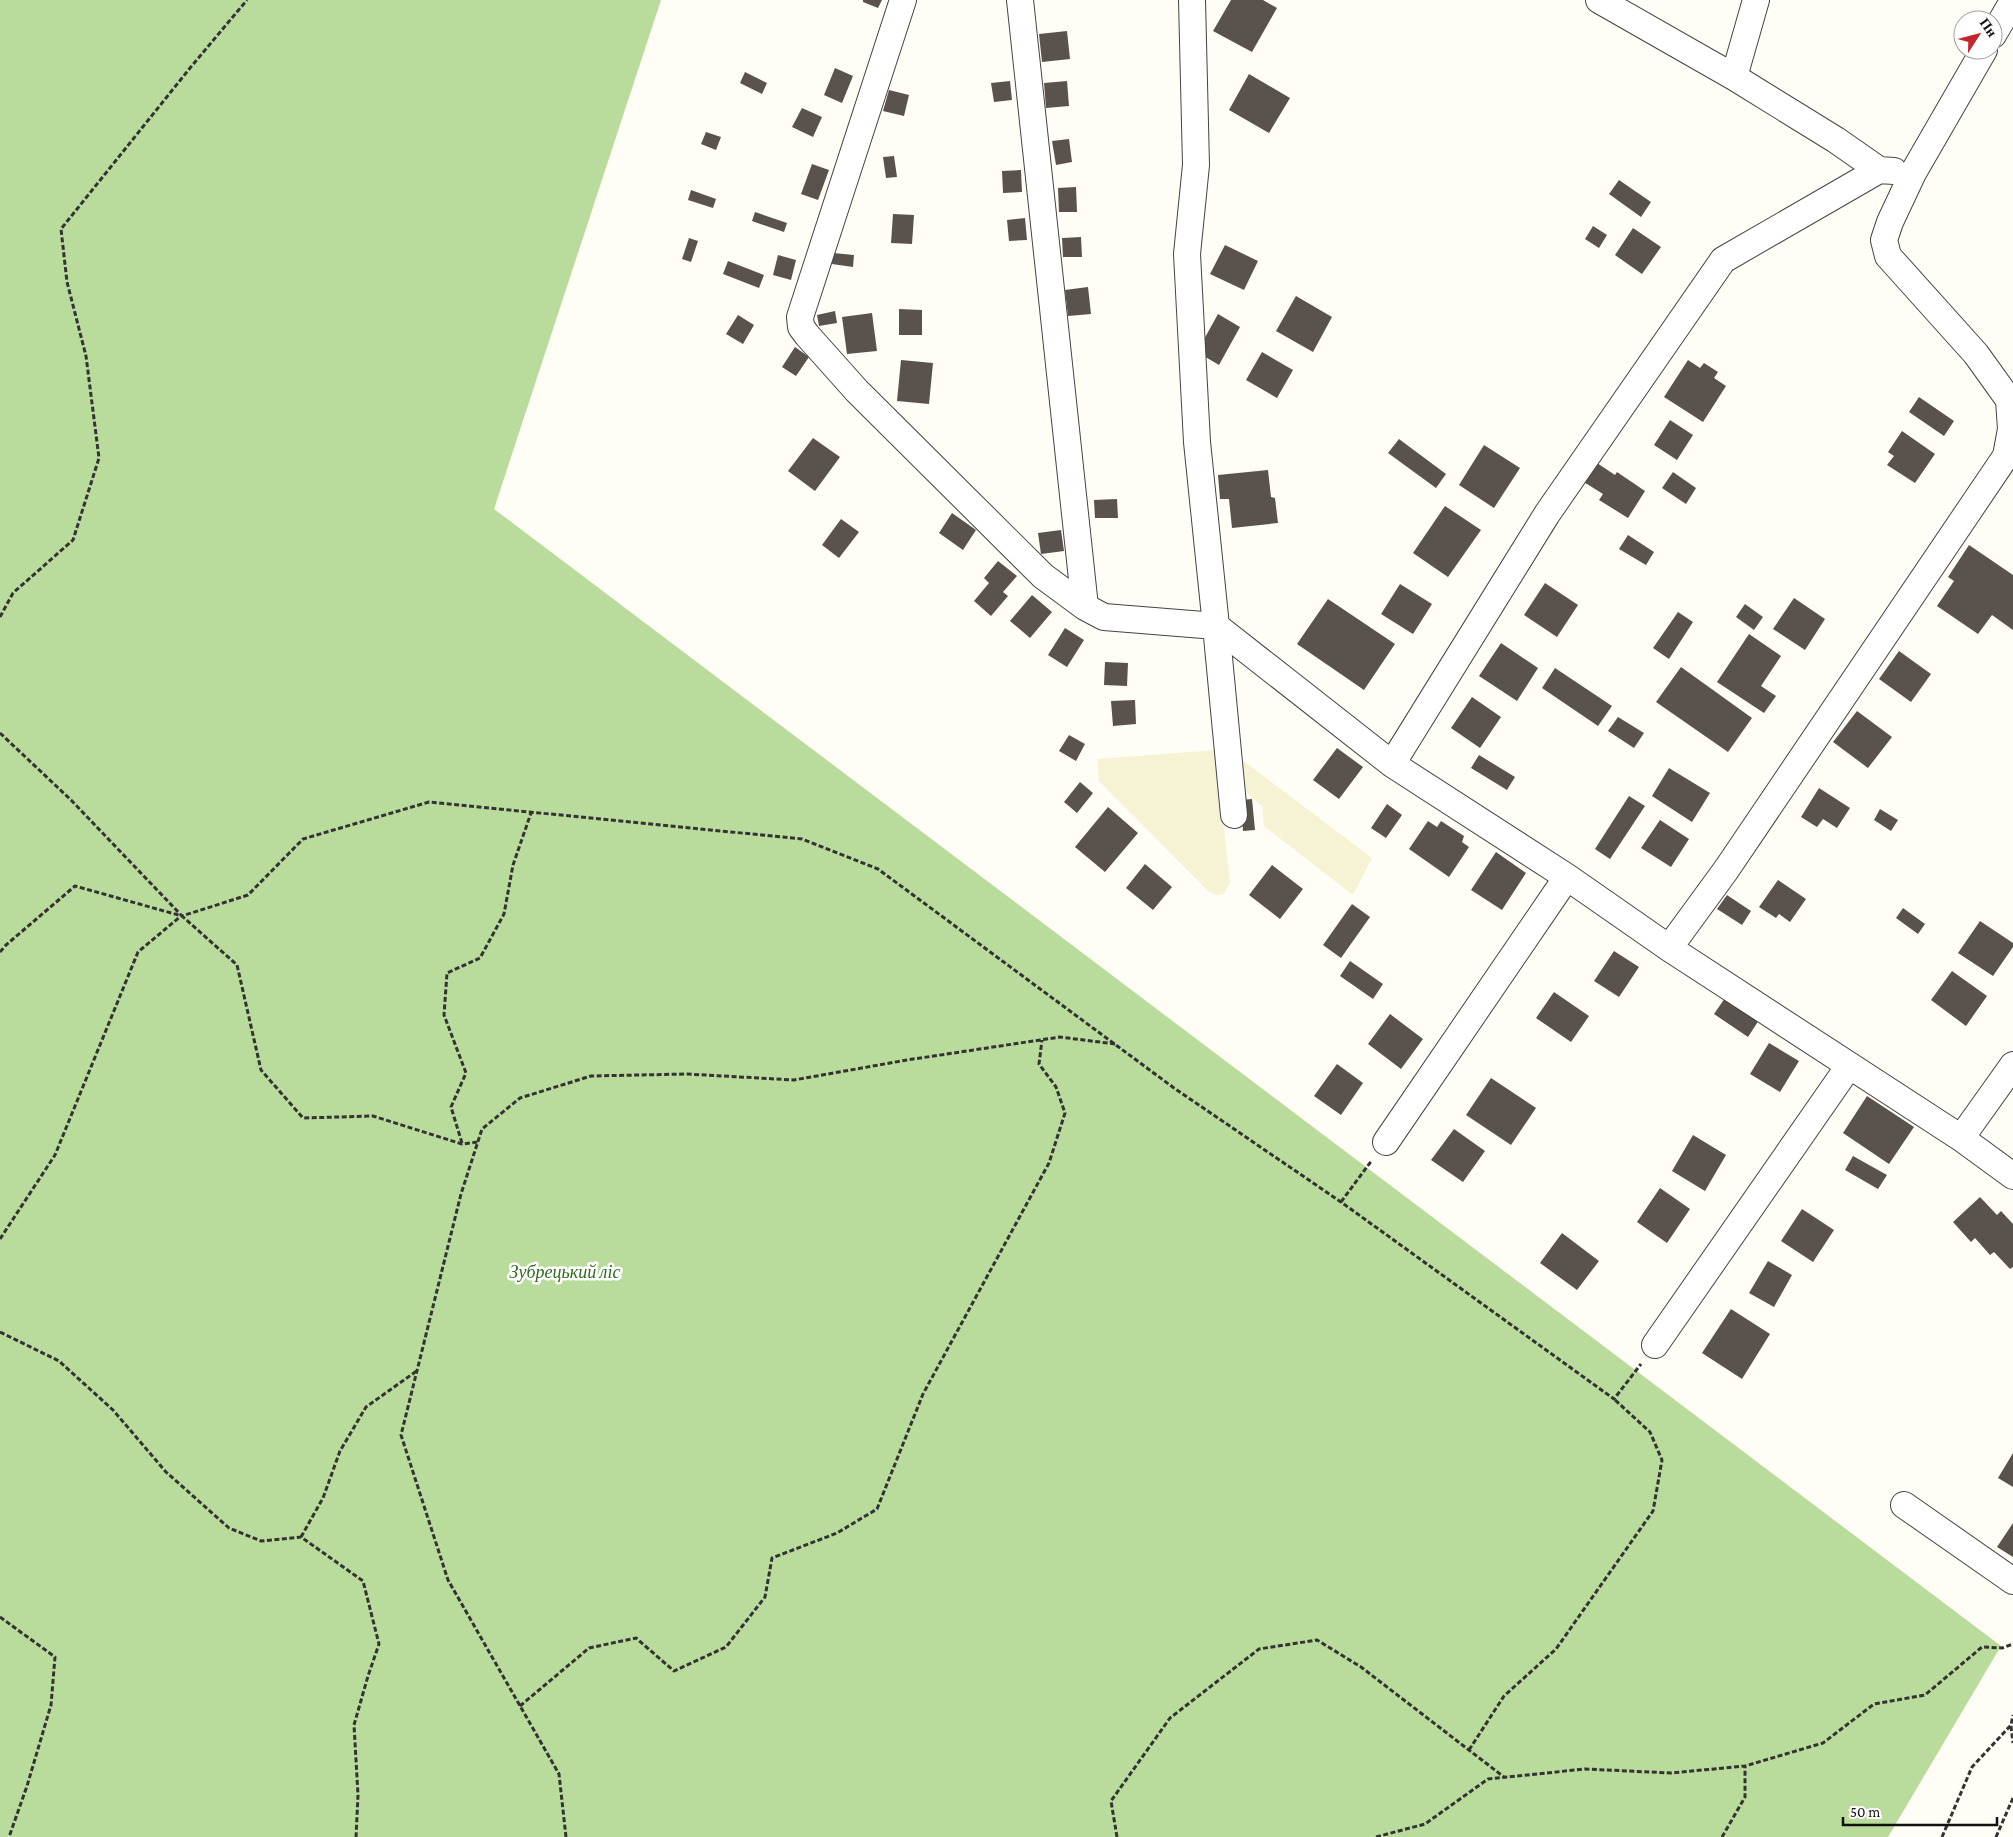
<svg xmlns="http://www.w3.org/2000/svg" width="2013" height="1837" font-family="'Crimson Pro',serif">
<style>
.farmland{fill:#f6f3d4}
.forest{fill:#b9dc9c}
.building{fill:#5a524d}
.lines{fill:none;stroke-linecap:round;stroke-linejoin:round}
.minor-casing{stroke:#444;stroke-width:28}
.path{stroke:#333;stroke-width:3;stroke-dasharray:5 2.5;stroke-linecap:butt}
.minor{stroke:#fff;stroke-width:26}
.labels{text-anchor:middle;stroke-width:5;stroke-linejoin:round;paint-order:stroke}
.park-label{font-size:18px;font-style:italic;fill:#2f6b1f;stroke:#fff}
</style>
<rect width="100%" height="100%" fill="#fffdf5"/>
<!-- farmland -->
<path class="farmland" d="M1215 750 1230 883 1223 894 1217 895 1208 891 1099 781 1098 768V759Z
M1242 760 1372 858 1353 895 1264 826 1262 806 1241 788Z"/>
<!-- forest -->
<path class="forest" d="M0 0H661L494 509 2001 1646 1888 1837H0Z"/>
<!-- building -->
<path class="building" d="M863 0H882L878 8 863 2Z
M1231 0H1263L1277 8 1252 52 1213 31Z
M1067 31 1070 59 1042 62 1039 34Z
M835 68 853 76 842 103 824 95Z
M745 72 767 83 762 94 740 83Z
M1249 74 1290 98 1269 133 1229 110Z
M1010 81 1012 100 994 102 991 83Z
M1067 81 1069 106 1046 108 1044 83Z
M889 90 909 95 904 116 883 111Z
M802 108 822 117 813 137 792 127Z
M706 132 721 137 716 150 701 144Z
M1069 139 1072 162 1056 165 1052 141Z
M894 156 897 177 886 178 883 157Z
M812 164 829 170 818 200 801 194Z
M1021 170 1022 192 1003 193 1002 171Z
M1619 180 1651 202 1641 217 1609 194Z
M1076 187 1077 212H1059L1058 188Z
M691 190 716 199 713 208 688 200Z
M755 212 787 223 784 232 752 221Z
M893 214 914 215 912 244 891 243Z
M1025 218 1027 240 1009 241 1007 220Z
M1593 226 1607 235 1599 248 1585 239Z
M1633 228 1661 247 1642 274 1615 255Z
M1081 237 1082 257H1063L1062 238Z
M689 238 698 241 691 262 682 259Z
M1225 245 1258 261 1244 290 1210 274Z
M833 253 854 255 853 267 832 264Z
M778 255 796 260 791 280 773 275Z
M728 261 764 275 759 288 723 274Z
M1088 287 1091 314 1068 316 1065 290Z
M1296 296 1332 317 1313 352 1276 331Z
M899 309 922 310V335H899Z
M835 311 837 323 819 326 817 315Z
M872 313 877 351 847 354 842 317Z
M1218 314 1240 327 1219 365 1197 352Z
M738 315 754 325 743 344 726 334Z
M795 347 809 357 796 376 782 367Z
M1262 352 1293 370 1277 398 1246 380Z
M901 360 933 363 929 404 897 401Z
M1688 360 1700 368 1704 363 1718 372 1714 378 1726 386 1703 422 1664 397Z
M1919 397 1954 421 1944 436 1909 412Z
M1670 420 1693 435 1677 460 1654 445Z
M1902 431 1935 454 1915 483 1887 465 1894 456 1888 452Z
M813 438 840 457 815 491 788 471Z
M1399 439 1446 474 1436 488 1388 453Z
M1484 445 1520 468 1494 508 1459 485Z
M1591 459 1615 475 1617 472 1645 491 1628 518 1599 500 1603 494 1579 479Z
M1268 470 1271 497 1275 498 1278 523 1232 528 1229 499H1220L1218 475Z
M1673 472 1696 488 1686 504 1662 488Z
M1117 499 1118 518H1095L1094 500Z
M1445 506 1481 530 1448 577 1413 553Z
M952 513 976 530 963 550 939 533Z
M841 519 859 532 839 558 822 545Z
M1061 530 1064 551 1041 554 1038 533Z
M1628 535 1654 552 1646 565 1619 549Z
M1969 545 2013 575V630L1992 615 1978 634 1937 606 1954 581 1948 577Z
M998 561 1017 576 1003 592 1008 596 991 616 974 601 989 583 984 578Z
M1545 583 1578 605 1557 637 1524 615Z
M1400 584 1432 604 1413 634 1381 614Z
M1032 595 1052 612 1030 638 1010 621Z
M1794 598 1825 619 1805 650 1773 629Z
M1328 599 1395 644 1364 690 1297 644Z
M1745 604 1763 617 1754 630 1736 617Z
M1678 612 1693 622 1669 659 1653 648Z
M1065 628 1084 640 1067 667 1048 655Z
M1749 634 1781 656 1761 686 1776 696 1764 713 1717 682Z
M1501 643 1538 668 1517 701 1479 676Z
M1899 651 1931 674 1911 702 1879 679Z
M1105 662 1128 663 1127 686 1104 685Z
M1681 667 1752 718 1728 752 1656 702Z
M1555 668 1612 706 1598 726 1542 688Z
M1472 697 1501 717 1480 748 1451 728Z
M1135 700 1136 724 1113 726 1111 701Z
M1857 711 1892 737 1868 768 1833 742Z
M1618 717 1644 733 1634 748 1608 731Z
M1069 735 1085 744 1076 761 1059 751Z
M1337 748 1363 767 1339 799 1313 780Z
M1479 755 1515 777 1507 790 1471 768Z
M1669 768 1710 793 1692 822 1652 796Z
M1080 782 1093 793 1077 813 1064 802Z
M1819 788 1850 808 1837 828 1823 819 1817 827 1801 817Z
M1629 796 1645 806 1610 859 1595 849Z
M1252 799 1255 830 1243 831 1241 800Z
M1387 804 1402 815 1386 838 1371 828Z
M1108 807 1138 833 1105 872 1075 847Z
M1880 809 1898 820 1891 831 1874 820Z
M1660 820 1689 839 1671 867 1641 848Z
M1428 821 1437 827 1441 821 1464 836 1462 842 1469 847 1449 877 1409 849Z
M1496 852 1526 873 1502 910 1471 890Z
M1145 864 1172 887 1153 910 1126 888Z
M1272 865 1303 889 1280 919 1249 895Z
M1778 880 1806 899 1790 922 1779 914 1776 918 1759 907Z
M1727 895 1751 911 1742 925 1717 909Z
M1352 904 1370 917 1341 958 1323 945Z
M1903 908 1925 924 1918 934 1896 918Z
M1980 921 2013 943V947L1993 976 1958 953Z
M1614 951 1639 967 1619 997 1594 981Z
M1350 961 1383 984 1373 999 1340 976Z
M1952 971 1987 996 1966 1026 1931 1000Z
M1554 992 1589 1016 1571 1042 1536 1018Z
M1725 998 1759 1020 1748 1037 1714 1014Z
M1390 1014 1423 1039 1401 1069 1368 1044Z
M1769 1043 1799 1061 1780 1092 1750 1074Z
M1337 1064 1363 1083 1341 1115 1314 1096Z
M1491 1078 1536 1108 1511 1145 1466 1115Z
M1867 1096 1914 1127 1889 1164 1843 1133Z
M1454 1129 1485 1151 1463 1182 1431 1160Z
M1693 1135 1726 1155 1705 1191 1672 1171Z
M1853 1156 1887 1175 1878 1189 1845 1170Z
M1660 1188 1690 1209 1667 1243 1637 1222Z
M1980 1197 1997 1215 2001 1211 2013 1224V1267L2010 1269 1994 1252 1990 1255 1975 1238 1971 1242 1953 1222Z
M1802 1209 1834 1230 1813 1262 1781 1241Z
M1562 1233 1599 1261 1577 1290 1540 1263Z
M1768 1261 1792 1275 1774 1307 1749 1293Z
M1731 1309 1770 1334 1742 1379 1702 1353Z
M2013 1453V1487L1998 1478Z
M2013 1523V1557L1997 1547Z"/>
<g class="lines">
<!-- minor casing -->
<g class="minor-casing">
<path id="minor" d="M903 0 800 317 801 327 807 335 857 391 1043 576 1085 607 1104 617 1216 626 1392 764 1567 877 1669 948 1961 1138 2013 1176
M1020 0 1085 607
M1192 0 1196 165 1187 254 1197 442 1216 626 1234 815
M1599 0 1734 77 1836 140 1879 170 1894 171
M1993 35 2013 1
M1734 77 1756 0
M1392 764 1547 514 1723 260 1879 170
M1669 948 1726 870 2006 456 2011 429 2009 400 1976 354 1888 256 1884 240 1890 222 1913 173 1984 50
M1961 1138 2013 1065
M1386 1142 1567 877
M1655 1345 1849 1066
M1904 1505 2013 1581"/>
</g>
<!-- path -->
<path class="path" d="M0 617 13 593 73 540 99 458 86 356 67 282 61 229 190 68 247 0
M0 733 71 800 182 916 248 895 303 839 429 802 802 839 878 869 1174 1088 1341 1202 1614 1399 1641 1364
M0 952 6 945 75 886 182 916 237 965 261 1070 303 1118 373 1116 462 1144 478 1142
M462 1143 451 1107 466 1073 444 1015 447 973 480 958 504 914 513 865 531 813
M1341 1202 1372 1160
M0 1239 55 1155 138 952 181 916
M0 1332 59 1361 113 1410 166 1472 229 1528 261 1541 301 1537 363 1581 379 1644 368 1676 354 1725 358 1795 356 1837
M301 1537 323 1498 340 1451 366 1407 418 1370
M0 1617 55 1657 51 1705 27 1786 9 1837
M520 1706 589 1648 636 1638 674 1671 726 1647 765 1597 772 1558 837 1533 877 1509 923 1394 1049 1163 1065 1113 1056 1087 1039 1064 1042 1040
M2011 1726 2013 1743
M1469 1750 1504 1696 1556 1649 1653 1511 1662 1460 1650 1432 1614 1399
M566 1837 559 1774 448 1580 401 1435 461 1194 482 1129 520 1098 591 1076 687 1074 794 1080 907 1060 1060 1037 1115 1044
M1117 1837 1111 1801 1170 1718 1259 1649 1317 1640 1361 1667 1504 1777
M1376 1837 1425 1824 1488 1779 1585 1769 1671 1773 1745 1766 1823 1743 1874 1704 1925 1695 1982 1647 2002 1648 2013 1644
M1722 1837 1745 1797V1766
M1942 1837 1972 1767 2011 1725 2013 1715
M1996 1837 2013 1798"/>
<!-- minor -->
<use href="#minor" class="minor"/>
</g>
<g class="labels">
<!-- park labels -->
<g class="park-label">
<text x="565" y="1278">Зубрецький ліс</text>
</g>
</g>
<!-- north arrow -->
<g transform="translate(1978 35) rotate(54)"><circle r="24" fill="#ffffff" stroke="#a0a0a0"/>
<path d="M0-4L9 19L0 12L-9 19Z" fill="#c4262e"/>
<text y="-8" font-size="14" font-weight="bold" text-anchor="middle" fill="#111111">Пн</text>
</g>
<!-- scale -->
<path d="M1843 1817v8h154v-8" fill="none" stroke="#111111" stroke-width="2.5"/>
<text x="1850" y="1817" font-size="15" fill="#111111" stroke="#ffffff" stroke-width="4" paint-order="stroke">50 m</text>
</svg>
